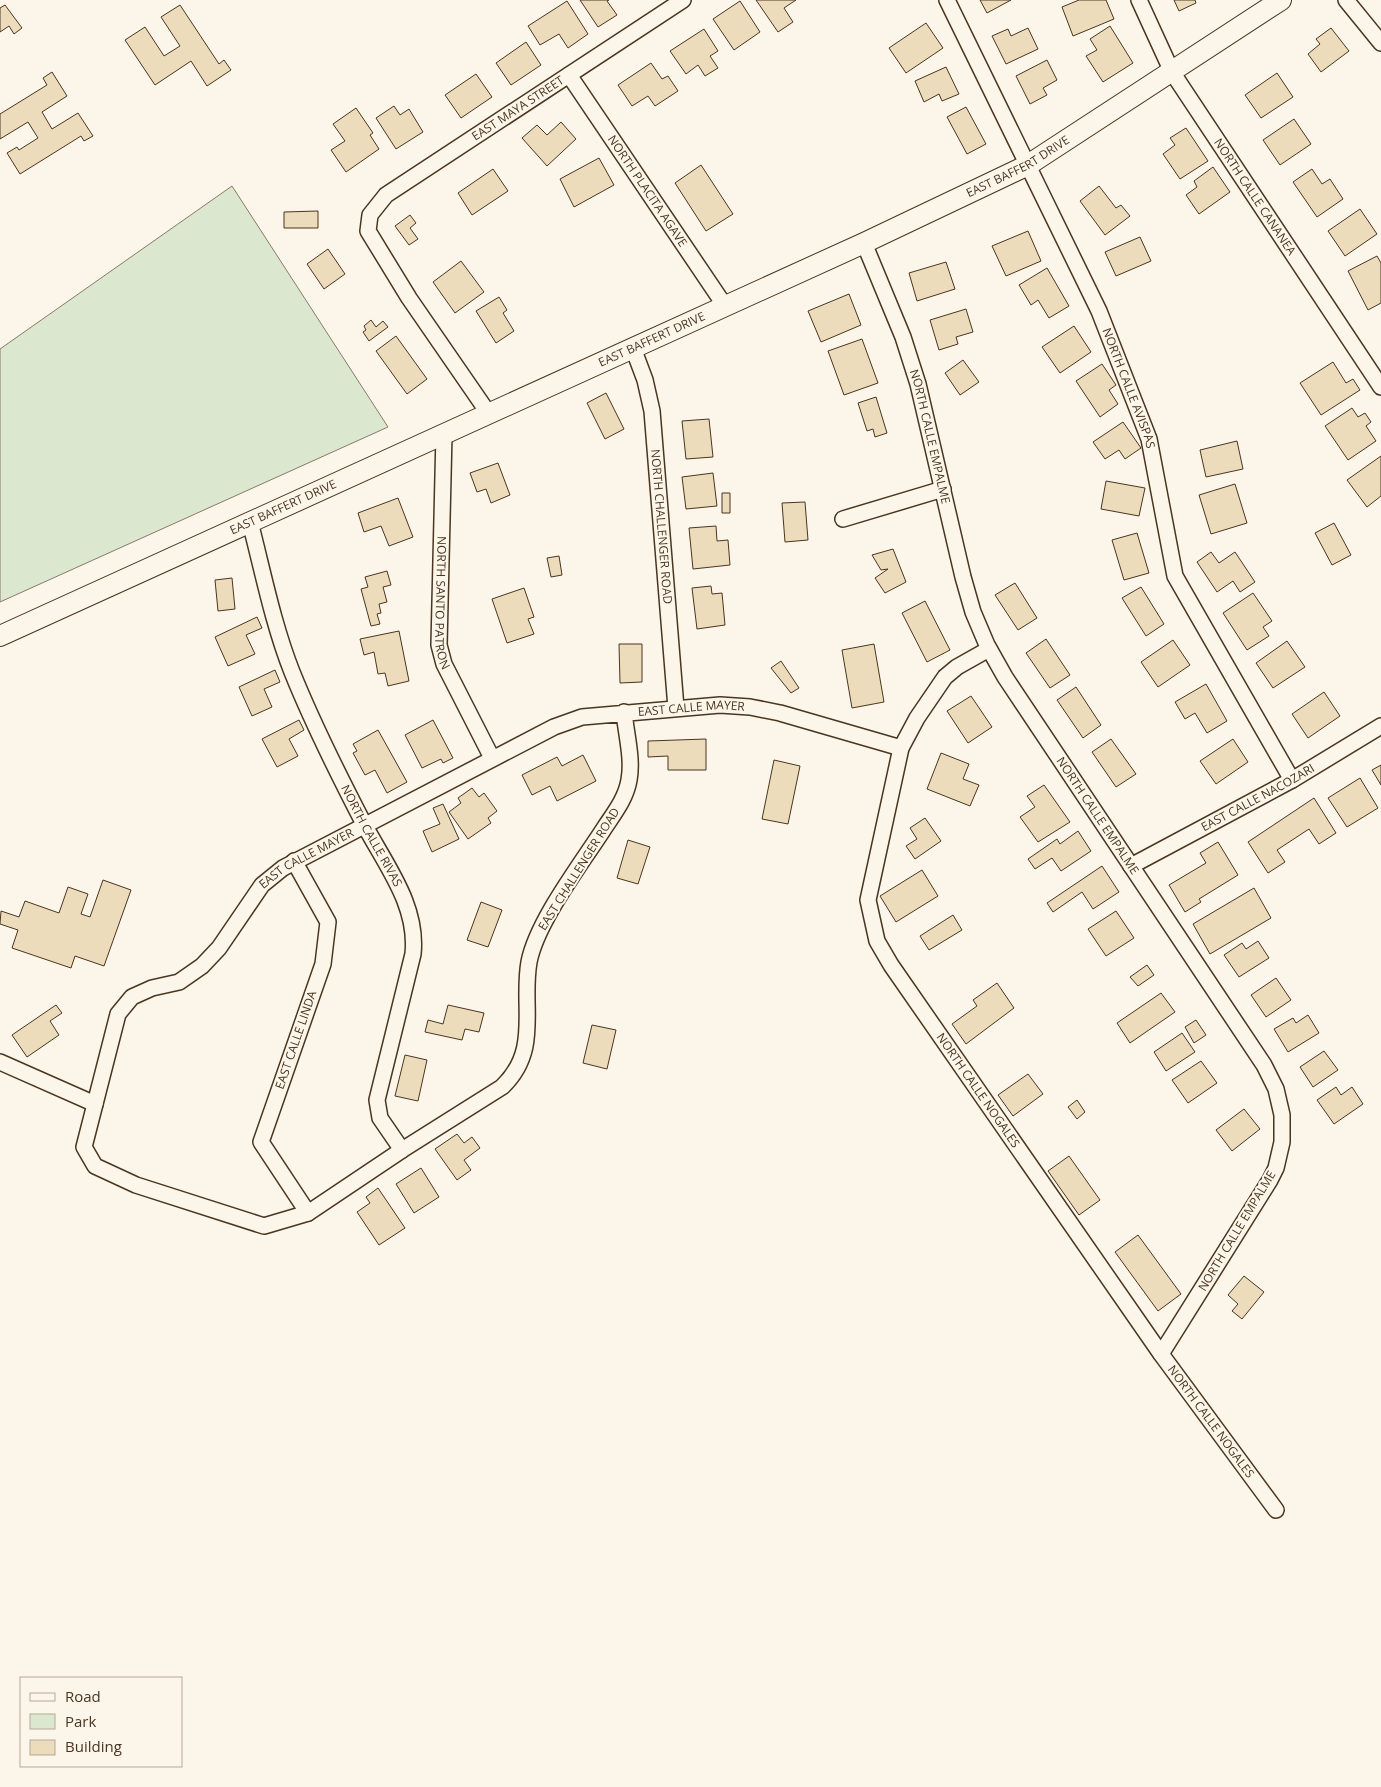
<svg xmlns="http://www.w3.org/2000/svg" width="1381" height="1787" font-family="'Open Sans',sans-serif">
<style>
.green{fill:#dce7d0;stroke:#887966}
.building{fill:#ecdcbc;stroke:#4a3520}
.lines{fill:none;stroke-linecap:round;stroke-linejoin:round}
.street-casing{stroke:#4a3520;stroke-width:18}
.secondary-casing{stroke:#4a3520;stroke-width:22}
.street{stroke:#fbf6e9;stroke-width:15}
.secondary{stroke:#fbf6e9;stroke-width:20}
.labels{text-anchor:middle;stroke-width:4;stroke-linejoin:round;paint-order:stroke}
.street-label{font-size:12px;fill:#4a3520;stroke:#fbf6e9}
</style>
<rect width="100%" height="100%" fill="#fbf6e9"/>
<!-- green -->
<path class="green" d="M232 186 388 427 0 602V349Z"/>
<!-- building -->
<path class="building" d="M580 0H609L607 1 617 15 598 27Z
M756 0H796L784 8 793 22 778 32Z
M980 0H1011L987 13Z
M1079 0H1106L1114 19 1073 36 1062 7Z
M1174 0H1195L1196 3 1179 11Z
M567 1 588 34 568 48 559 34 540 45 528 26Z
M740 1 760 32 734 50 713 19Z
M5 5 22 28 14 34 9 26 0 32V8Z
M180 5 219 64 224 60 231 70 207 86 191 61 155 85 125 40 145 27 164 56 180 46 161 17Z
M926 23 943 48 906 73 889 48Z
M1110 26 1133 63 1103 82 1086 56 1097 50 1090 39Z
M1028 28 1038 49 1006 64 992 36 1008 29 1011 36Z
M1331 28 1349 51 1321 72 1308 54 1320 44 1316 39Z
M704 29 718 51 710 56 718 68 705 76 698 65 686 74 670 51Z
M526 42 541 65 511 85 496 63Z
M1047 60 1057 80 1043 88 1047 95 1030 104 1016 76Z
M651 63 662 79 668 76 678 91 655 106 648 96 632 106 618 85Z
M946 67 959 94 942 101 939 94 924 102 915 81Z
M52 72 67 96 42 112 52 129 78 113 93 136 84 141 81 136 20 174 7 153 17 147 19 150 38 138 28 122 0 139V114L47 85 43 78Z
M1277 73 1293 97 1261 118 1245 95Z
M476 74 492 97 461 118 445 95Z
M394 106 400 115 409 109 423 132 396 149 376 118Z
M966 107 986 144 967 154 947 117Z
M356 108 373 133 370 135 379 149 346 172 331 150 345 141 333 124Z
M1294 119 1311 144 1280 165 1263 140Z
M561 122 576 139 547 166 522 138 537 125 547 135Z
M1186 128 1208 161 1180 179 1163 154 1175 145 1170 138Z
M599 158 614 185 574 207 560 179Z
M701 165 733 214 706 231 675 183Z
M1213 167 1230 192 1199 214 1186 195 1197 187 1194 181Z
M493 169 508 191 472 215 458 193Z
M1312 169 1322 184 1330 179 1343 199 1317 217 1293 182Z
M1099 186 1116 208 1121 205 1130 216 1105 235 1080 201Z
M1360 209 1377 234 1345 256 1328 231Z
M318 211V228H284V212Z
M410 215 416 223 410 228 418 239 409 245 395 226Z
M1028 231 1041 261 1006 276 992 246Z
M1140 237 1151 261 1116 276 1105 252Z
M328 249 345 274 324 289 307 264Z
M1377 256 1381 263V303L1368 310 1348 271Z
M461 261 484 292 455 313 433 282Z
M946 262 955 289 917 301 909 273Z
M1047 268 1069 306 1049 318 1038 300 1031 305 1019 285Z
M849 294 861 325 821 342 808 311Z
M499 297 507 310 503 313 514 331 496 343 476 311Z
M966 309 973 332 956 337 958 344 939 350 930 320Z
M371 320 376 327 383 321 388 327 369 341 363 332 366 330 364 326Z
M1074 326 1091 352 1060 373 1042 347Z
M396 336 427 379 407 394 376 351Z
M862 339 878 383 844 395 828 351Z
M963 360 979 382 960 395 945 373Z
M1333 362 1346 383 1353 379 1360 390 1321 415 1300 383Z
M1102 364 1116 385 1109 390 1118 404 1100 417 1076 381Z
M606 393 624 429 605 439 587 403Z
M876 397 887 433 875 437 873 429 867 431 858 403Z
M1352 408 1358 417 1365 413 1371 422 1366 426 1376 441 1348 460 1325 426Z
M709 419 713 457 686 459 682 421Z
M1123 422 1141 448 1125 459 1119 450 1105 459 1093 442Z
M1237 441 1243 469 1206 477 1200 450Z
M1381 456V496L1367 507 1347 480Z
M498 463 510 495 491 503 486 489 477 492 470 473Z
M713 473 717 506 686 509 682 477Z
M1106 481 1145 488 1139 516 1101 509Z
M1235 484 1247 523 1211 534 1199 495Z
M722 493H730V513H722Z
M398 498 413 537 389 546 381 526 364 532 358 513Z
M805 502 808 540 785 542 782 503Z
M1334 523 1351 555 1332 565 1315 533Z
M716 526 717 541 728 540 730 565 693 569 689 528Z
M1137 533 1149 573 1124 580 1112 540Z
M893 549 906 582 885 593 875 578 888 569 881 570 872 555Z
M1211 552 1219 563 1235 552 1255 582 1240 592 1233 581 1217 592 1197 562Z
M559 556 562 575 551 577 547 558Z
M387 571 391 585 383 587 387 602 379 604 381 613 377 614 380 624 371 626 361 589 368 587 365 577Z
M232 578 235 609 218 611 215 580Z
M1015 583 1037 618 1018 630 995 595Z
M711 586 712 594 722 593 725 625 697 629 692 588Z
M1141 587 1164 624 1146 636 1122 598Z
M524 588 534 617 528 619 534 634 507 643 492 599Z
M1253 593 1272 621 1263 627 1269 636 1247 650 1223 613Z
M925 601 950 650 927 662 902 613Z
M257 617 262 628 246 635 255 654 228 666 215 637Z
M399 631 409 681 388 686 385 673 378 674 374 652 364 655 360 639Z
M1046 639 1070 675 1050 688 1026 653Z
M1173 640 1190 665 1158 687 1141 662Z
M1287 641 1305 667 1273 688 1256 663Z
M619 644H642V682L620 683Z
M874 644 884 702 852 708 842 650Z
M781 661 799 688 791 693 771 668Z
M275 670 280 682 264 689 272 707 252 716 239 687Z
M1206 684 1227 721 1207 733 1195 713 1185 719 1175 702Z
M1076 687 1101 725 1083 738 1057 700Z
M1324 692 1340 716 1308 738 1292 714Z
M971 696 992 727 968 743 947 711Z
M299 720 304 730 289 739 298 756 277 767 262 739Z
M433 720 453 758 443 763 441 759 422 768 405 735Z
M378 730 407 782 387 793 375 770 365 775 353 753 357 751 353 744Z
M706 739V770H668V756L648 757V741Z
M1111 739 1136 774 1116 787 1092 752Z
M1233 739 1248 762 1216 784 1200 761Z
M941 753 969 764 963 779 979 785 970 806 927 789Z
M583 755 596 781 557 801 550 786 532 795 522 775 557 757 562 766Z
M774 760 800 766 788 824 762 819Z
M1381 765V785L1372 770Z
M1360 778 1378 808 1347 827 1328 798Z
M1044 785 1070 822 1038 842 1020 817 1035 807 1027 796Z
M472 788 479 797 484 793 497 811 488 818 491 823 468 839 449 812 461 803 458 798Z
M1314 798 1336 833 1319 844 1309 829 1277 850 1285 862 1268 873 1248 842Z
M443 804 459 839 432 852 423 831 440 824 433 808Z
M925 818 941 841 915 859 906 846 917 839 910 828Z
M1078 831 1091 851 1061 871 1052 858 1035 869 1028 859 1057 839 1060 844Z
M628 840 650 847 638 884 617 878Z
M1218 842 1238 875 1199 899 1201 902 1185 912 1169 885 1206 863 1200 853Z
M1102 866 1119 892 1093 909 1082 892 1053 912 1047 903Z
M922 870 938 896 896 922 880 896Z
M103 880 131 890 104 966 75 956 71 968 12 948 18 930 0 924 1 911 19 917 25 901 59 913 68 887 88 894 81 914 90 917Z
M1254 888 1271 918 1210 954 1193 924Z
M481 902 502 910 488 947 467 940Z
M1116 911 1134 938 1106 956 1088 929Z
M953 915 962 930 929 950 920 936Z
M1258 941 1269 958 1239 977 1224 955 1242 943 1246 949Z
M1147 965 1154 975 1138 986 1130 977Z
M1276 978 1291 1000 1266 1017 1251 995Z
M997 983 1014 1008 966 1044 952 1024 977 1006 973 1000Z
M1161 993 1175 1012 1130 1043 1117 1023Z
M56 1005 62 1013 50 1021 59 1035 27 1057 12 1035Z
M448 1005 484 1013 479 1032 465 1029 462 1040 425 1032 428 1020 443 1024Z
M1308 1015 1319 1033 1288 1052 1274 1029 1293 1018 1296 1023Z
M1196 1020 1206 1035 1194 1043 1185 1027Z
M592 1025 616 1030 607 1069 583 1063Z
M1182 1033 1195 1052 1166 1071 1154 1052Z
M1324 1051 1338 1070 1313 1087 1300 1067Z
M405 1055 427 1060 418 1101 395 1096Z
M1201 1061 1217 1083 1188 1103 1172 1080Z
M1028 1074 1043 1094 1013 1116 998 1095Z
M1336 1087 1341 1095 1352 1087 1363 1104 1334 1124 1317 1100Z
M1077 1100 1085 1112 1077 1119 1068 1107Z
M1244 1109 1260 1129 1232 1151 1216 1130Z
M457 1134 464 1143 472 1137 480 1148 464 1160 471 1170 457 1180 435 1149Z
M1069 1156 1100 1200 1079 1215 1048 1171Z
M421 1168 439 1197 414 1213 396 1184Z
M378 1188 405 1228 379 1245 357 1212 370 1203 366 1197Z
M1138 1235 1181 1294 1158 1311 1115 1252Z
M1244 1276 1264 1292 1242 1319 1232 1311 1238 1304 1228 1295Z"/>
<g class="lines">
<!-- street casing -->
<g class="street-casing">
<g id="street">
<path id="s1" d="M947 0 1099 311 1149 439 1175 576 1292 780"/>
<path id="s2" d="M1139 0 1172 72 1381 387"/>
<path d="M1346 0 1381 43"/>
<path id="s3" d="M569 75 725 306"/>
<path id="s4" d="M864 243 903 337 918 384 963 577 973 612 987 645 1005 677 1264 1065 1276 1089 1282 1115V1142L1276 1168 1270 1180 1161 1354"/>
<path id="s5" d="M633 348 645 380 652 411 676 708"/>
<path id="s6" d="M489 414 409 298 368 231 370 215 386 195 683 0"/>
<path id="s7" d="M444 434 439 645 444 664 492 758"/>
<path d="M843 519 943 489"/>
<path id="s8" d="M250 522C263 572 273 624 292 672 313 724 339 776 365 826 387 867 418 906 413 954L377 1100 380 1118 402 1150"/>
<path id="s9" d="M989 649 957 667 945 677 917 718 901 748 868 900 877 941 891 965 1161 1354 1276 1510"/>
<path id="s10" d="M624 712C626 734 633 759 629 780 626 798 615 812 605 827 582 863 537 921 529 962 521 1007 541 1050 502 1087L402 1150 308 1213 264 1226 136 1185 95 1166 84 1147 118 1014 132 997 152 988 179 982 202 966 219 948 262 885 283 868 554 727 582 717 720 705 750 707 780 713 901 748"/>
<path d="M294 861 328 922 323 964 261 1142 308 1213"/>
<path id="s11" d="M1131 866 1292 780 1381 726"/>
<path d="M0 1062 95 1104"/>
</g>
</g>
<!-- secondary casing -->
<g class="secondary-casing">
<g id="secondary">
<path id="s12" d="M0 636 864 243 1028 165 1281 0"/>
</g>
</g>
<!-- street -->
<use href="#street" class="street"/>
<!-- secondary -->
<use href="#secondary" class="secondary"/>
</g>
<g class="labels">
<!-- street labels -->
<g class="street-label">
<text dy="4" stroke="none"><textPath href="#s6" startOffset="419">EAST MAYA STREET</textPath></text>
<text dy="4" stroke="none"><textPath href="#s12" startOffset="1121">EAST BAFFERT DRIVE</textPath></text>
<text dy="4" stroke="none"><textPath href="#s3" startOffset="140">NORTH PLACITA AGAVE</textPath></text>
<text dy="4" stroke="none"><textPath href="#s2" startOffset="229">NORTH CALLE CANANEA</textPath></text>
<text dy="4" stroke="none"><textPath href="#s12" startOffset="716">EAST BAFFERT DRIVE</textPath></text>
<text dy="4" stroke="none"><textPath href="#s1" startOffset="429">NORTH CALLE AVISPAS</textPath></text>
<text dy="4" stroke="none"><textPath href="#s4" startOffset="205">NORTH CALLE EMPALME</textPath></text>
<text dy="4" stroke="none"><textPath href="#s12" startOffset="311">EAST BAFFERT DRIVE</textPath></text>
<text dy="4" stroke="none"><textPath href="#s5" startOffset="182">NORTH CHALLENGER ROAD</textPath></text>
<text dy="4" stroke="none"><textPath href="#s7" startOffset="169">NORTH SANTO PATRON</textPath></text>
<text dy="4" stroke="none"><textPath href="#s10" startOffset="1698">EAST CALLE MAYER</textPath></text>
<text dy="4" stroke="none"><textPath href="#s11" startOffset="144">EAST CALLE NACOZARI</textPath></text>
<text dy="4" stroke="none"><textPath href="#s4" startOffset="625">NORTH CALLE EMPALME</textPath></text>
<text dy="4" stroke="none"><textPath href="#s8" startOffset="338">NORTH CALLE RIVAS</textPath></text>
<text dy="4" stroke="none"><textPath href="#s10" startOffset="1278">EAST CALLE MAYER</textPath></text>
<text transform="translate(579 869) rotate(-58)" y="4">EAST CHALLENGER ROAD</text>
<text transform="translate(296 1040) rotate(-71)" y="4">EAST CALLE LINDA</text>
<text dy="4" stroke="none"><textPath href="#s9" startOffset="514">NORTH CALLE NOGALES</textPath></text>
<text transform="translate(1237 1231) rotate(-59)" y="4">NORTH CALLE EMPALME</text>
<text dy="4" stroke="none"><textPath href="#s9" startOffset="919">NORTH CALLE NOGALES</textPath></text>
</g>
</g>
<!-- legend -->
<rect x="20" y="1677" width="162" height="90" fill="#fbf6e9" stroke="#b4a999"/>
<rect x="30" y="1693" width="25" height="8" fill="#fbf6e9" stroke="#b4a999"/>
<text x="65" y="1702" font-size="15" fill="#4a3520">Road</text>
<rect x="30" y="1714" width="25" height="15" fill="#dce7d0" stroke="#b4a999"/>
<text x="65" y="1727" font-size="15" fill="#4a3520">Park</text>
<rect x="30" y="1740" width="25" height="15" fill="#ecdcbc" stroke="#b4a999"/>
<text x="65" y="1752" font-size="15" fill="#4a3520">Building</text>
</svg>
